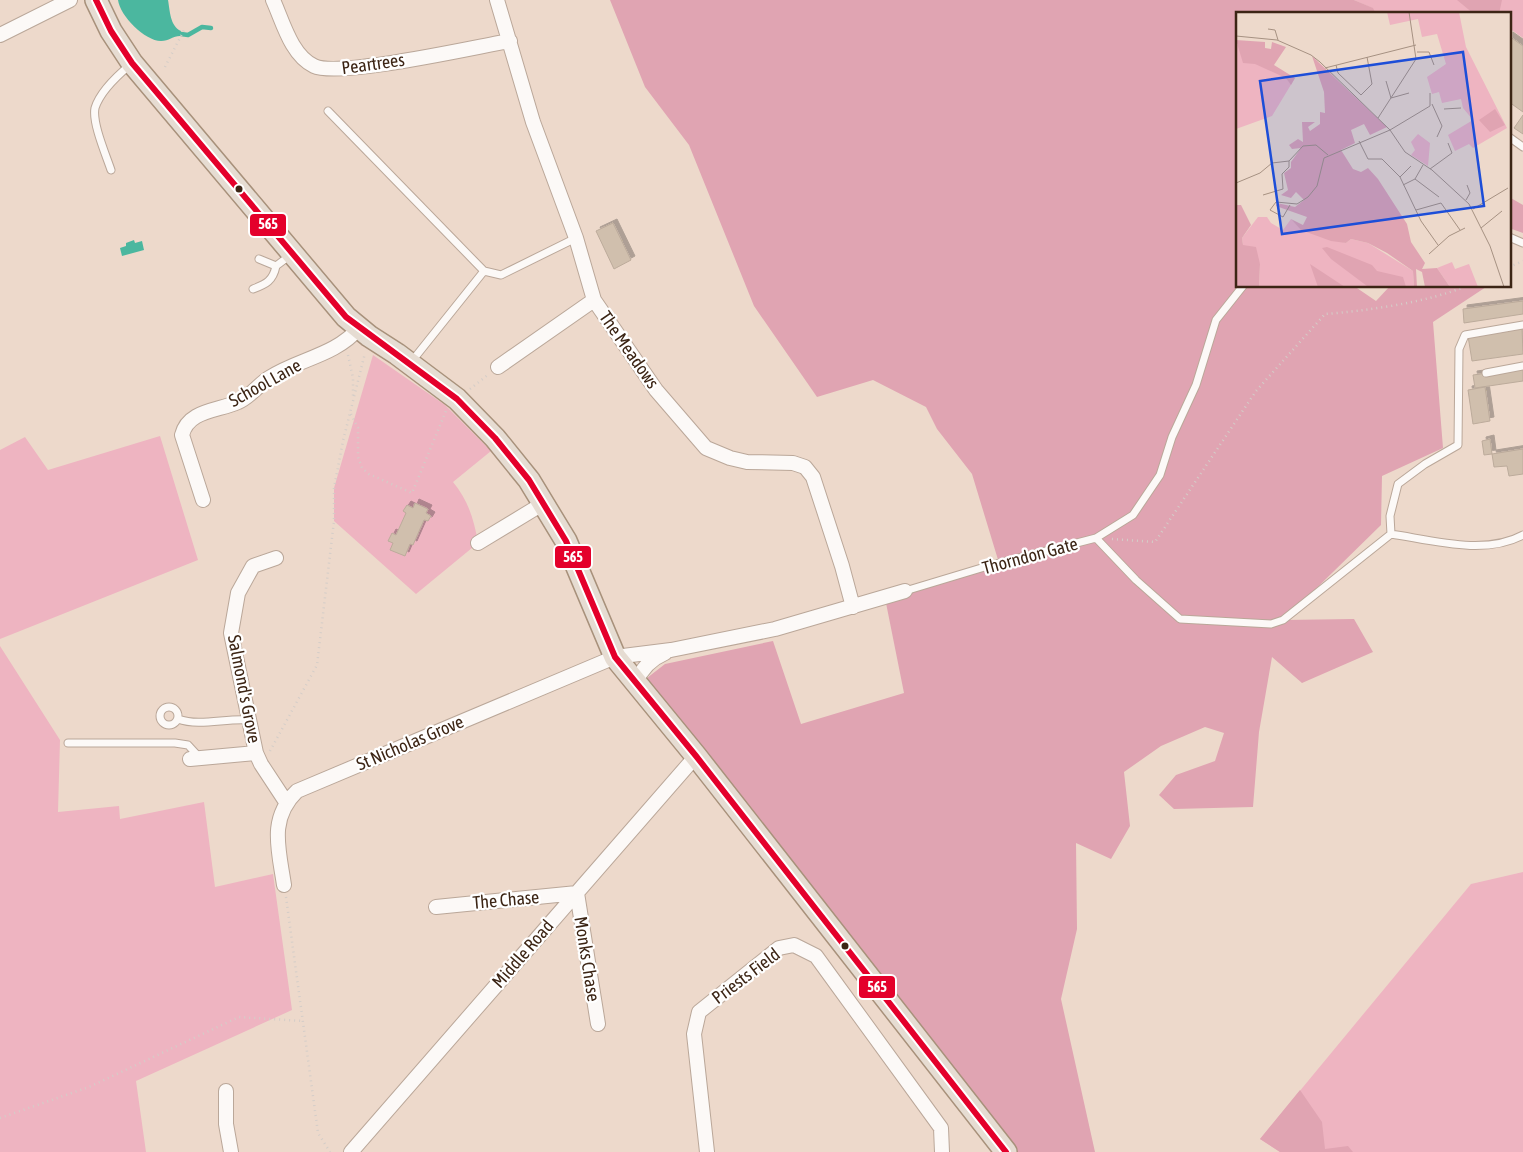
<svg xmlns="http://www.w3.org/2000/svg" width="1523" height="1152" font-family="'Asap Condensed',sans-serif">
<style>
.green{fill:#eeb4c1}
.forest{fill:#e0a4b2}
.water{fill:#4bb79f}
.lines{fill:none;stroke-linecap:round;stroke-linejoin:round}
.stream{stroke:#4bb79f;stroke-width:4.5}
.building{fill:#d0bfad;stroke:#bcab9b;filter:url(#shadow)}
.lane-casing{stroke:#baa799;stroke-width:9}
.street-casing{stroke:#baa799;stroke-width:16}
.primary-casing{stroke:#a8917b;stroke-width:24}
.path{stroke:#d4cdc8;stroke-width:2.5;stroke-dasharray:1 4;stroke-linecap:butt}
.lane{stroke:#fcf9f7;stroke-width:7}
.street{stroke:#fcf9f7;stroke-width:14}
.primary{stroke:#e6dcd2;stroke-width:21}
.bus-1-casing{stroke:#fff;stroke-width:10}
.bus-1{stroke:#e4002b;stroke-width:6}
.bus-dot{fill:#3c2515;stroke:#fff;stroke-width:2}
.labels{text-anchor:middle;stroke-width:4.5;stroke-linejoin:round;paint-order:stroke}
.street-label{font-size:18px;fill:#3c2515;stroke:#fff}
.inset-road{fill:none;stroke:#a69182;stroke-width:1}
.view{fill:#1d4ed8;fill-opacity:0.15;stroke:#1d4ed8;stroke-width:2.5}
.inset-edge{fill:none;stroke:#3c2515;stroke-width:2.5}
.line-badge{stroke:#fff;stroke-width:2}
.badge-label{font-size:14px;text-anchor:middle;font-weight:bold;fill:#fff}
</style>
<defs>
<filter id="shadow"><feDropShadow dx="4" dy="-4" stdDeviation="0" flood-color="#0004"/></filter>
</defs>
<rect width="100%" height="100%" fill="#edd9cb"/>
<!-- green -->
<path class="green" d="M1354 0H1523V38L1509 28V14H1376L1372 8Z
M373 355 445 405 491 451 453 482C468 500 474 519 478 543L416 594 334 521V488Z
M160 436 198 560 0 639V450L25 437 48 470Z
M0 646 60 740 58 812 119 806 120 819 204 802 215 887 273 874 292 1010 136 1081 146 1152H0Z
M1523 872V1152H1280L1260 1139 1471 884Z"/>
<!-- forest -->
<path class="forest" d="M610 0H1354L1373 8 1376 14H1237V286H1354L1376 301 1390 286 1486 287 1433 322 1443 448 1382 476 1381 525 1284 620 1354 619 1373 652 1302 683 1272 657 1259 732 1253 807 1174 809 1159 795 1176 775 1215 761 1224 733 1205 727 1161 746 1124 772 1130 826 1111 859 1076 843 1077 929 1061 999 1095 1152H1006L638 685 665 664 773 641 801 724 904 693 885 598 999 563 972 474 937 429 926 407 873 380 817 397 754 306 689 145 645 87Z
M1457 0H1502L1499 14H1474Z
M1509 197 1523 205V233L1509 228Z
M1300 1090 1322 1122 1325 1149 1348 1146 1353 1152H1280L1260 1139Z"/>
<!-- water -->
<path class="water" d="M118 0H168C170 11 170 26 181 31L180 36C173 36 169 41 161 41 145 41 120 16 118 0Z
M134 240 135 243 142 241 144 250 122 256 120 248 126 246V243Z"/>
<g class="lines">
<!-- stream -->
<path class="stream" d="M181 34 188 35 202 27 211 28"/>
</g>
<!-- building -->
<path class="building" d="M1509 36 1523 46V112L1509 102Z
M1523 115V134L1514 128Z
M613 223 631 260 614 269 596 231Z
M1523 301V314L1464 323 1463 309Z
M1522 328 1523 354 1472 361 1468 336Z
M1523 368V381L1475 388 1473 375Z
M1485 387 1490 421 1473 424 1468 390Z
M1490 439 1492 454 1484 455 1482 441Z
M1523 449V474L1509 476 1507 466 1494 467 1492 454Z
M415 503 428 509 426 513 431 516 428 521 424 520 413 545 410 544 405 556 390 550 393 543 388 541 392 533 396 535 406 513 403 511 407 505 413 508Z"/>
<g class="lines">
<!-- lane casing -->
<g class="lane-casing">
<path id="lane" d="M328 111 484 271 501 275 576 238
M1509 137 1523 147
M111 170C106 155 92 123 95 108 100 92 118 75 130 65
M1509 237 1523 243
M259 259 276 266
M253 289C266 284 273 281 276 266L292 254
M412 361 484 271
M1486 373 1523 366
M1391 534 1390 516 1398 484 1425 464 1458 445 1459 349 1465 335 1523 325
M1391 534C1431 540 1485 556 1523 535
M1096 538 1136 580 1180 619 1271 624 1283 620 1391 534
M905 591 988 566 1096 538 1133 515 1160 475 1172 437 1196 385 1216 320 1243 286
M160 716a9 9 0 1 1 18 0a9 9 0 1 1-18 0Z
M178 719C200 727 225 718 249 720
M68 743H175L188 745 200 758"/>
</g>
<!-- street casing -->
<g class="street-casing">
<path id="street" d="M273 0C283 22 291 55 314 66 339 78 475 47 510 41
M497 0 533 122 576 238 594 300 656 390 706 448 730 458 747 462 793 463 805 467 813 477 842 566 853 607
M0 35 70 0
M498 367 594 300
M203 500 182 435C188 410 218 411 238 402 250 397 258 385 269 378 298 359 335 356 359 328
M478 543 544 503
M276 558 253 566 238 593 231 633 256 753 261 764 286 802
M636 682C642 668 651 659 665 653
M190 759 256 753
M284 885C279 850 268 819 297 791L615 657 671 650 775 629 905 591
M436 907 577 893 598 1024
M226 1091V1124L231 1152
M351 1152 696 756
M707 1152 694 1034 699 1012 779 948 794 945 816 956 941 1128 942 1152"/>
</g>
<!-- primary casing -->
<g class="primary-casing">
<path id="primary" d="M96 0 111 31 132 63 346 317 369 336 397 354 457 399 495 438 529 480 566 541 615 657 696 756 1006 1152"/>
</g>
<!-- path -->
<path class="path" d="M165 67 184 30
M1509 267 1523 261
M348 355 353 378V399
M470 389 489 374
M351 414 358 428V457L362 468 369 474 412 493 446 411
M1112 539 1155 542 1256 391 1325 314C1365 311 1430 302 1466 286
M270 751 317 665 334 521V488L343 441 365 353
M286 897 318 1133 330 1152
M0 1118 89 1087 239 1017 303 1021"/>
<!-- lane -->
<use href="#lane" class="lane"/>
<!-- street -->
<use href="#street" class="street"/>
<!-- primary -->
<use href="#primary" class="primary"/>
<!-- bus-1 casing -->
<g class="bus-1-casing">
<path id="bus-1" d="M96 0 111 31 132 63 346 317 457 399 495 438 529 480 566 541 615 657 696 756 1006 1152"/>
</g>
<!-- bus-1 -->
<use href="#bus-1" class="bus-1"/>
</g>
<!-- markers -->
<g class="bus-dot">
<circle cx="239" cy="189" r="4.5"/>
<circle cx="845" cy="946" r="4.5"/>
</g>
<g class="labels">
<!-- street labels -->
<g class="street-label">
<text transform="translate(373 64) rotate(-8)" y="6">Peartrees</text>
<text transform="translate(629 350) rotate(55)" y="6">The Meadows</text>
<text transform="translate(265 383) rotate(-29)" y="6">School Lane</text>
<text transform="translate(1030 556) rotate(-15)" y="6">Thorndon Gate</text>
<text transform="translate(244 689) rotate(79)" y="6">Salmond's Grove</text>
<text transform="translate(410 743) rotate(-23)" y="6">St Nicholas Grove</text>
<text transform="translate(506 900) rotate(-5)" y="6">The Chase</text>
<text transform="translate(523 954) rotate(-49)" y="6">Middle Road</text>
<text transform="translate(587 959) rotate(81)" y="6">Monks Chase</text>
<text transform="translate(746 976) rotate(-37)" y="6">Priests Field</text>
</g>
</g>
<!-- overview -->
<g transform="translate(1236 12)">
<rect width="275" height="275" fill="#edd9cb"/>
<path d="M151 0H223L230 35 271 116 237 136 233 132 219 139 212 123 237 108 227 96 225 87 206 91 203 80 196 82 191 65 210 52 201 22 186 25 182 7 154 13ZM0 31 14 48 59 66 36 104 0 117ZM182 122 194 131 192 154 175 143 179 138 175 130ZM22 205H31L35 211 47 218 55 207 66 218 110 231 115 227 132 231 177 259 178 275H23L24 252 7 234 6 226ZM216 250 219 257 233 252 242 275H214L201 256Z" fill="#eeb4c1"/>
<path d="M0 28 29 30V36L35 37 36 30 50 35 38 53 59 66 55 73 50 66 19 52 7 51ZM76 44 151 115 134 123 128 112 115 118 119 131 105 138 117 157 125 160 132 156 142 167 171 212 175 230 189 251 186 257 201 256 214 275H189L186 260 180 257 181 275H178L177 259 151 241 132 231 115 227 110 231 95 229 65 218 55 207 67 213 71 205 40 194 41 191 59 195 68 188 60 180 55 186 45 183 52 178 48 161 55 156V150L65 136 56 137 53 133 62 127 67 130 66 110H79L72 115 74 119 84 112V100L89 101 88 80ZM259 97 269 113 254 120 243 108ZM0 193H5L15 213 6 226 7 233 20 235 24 252 23 275H0ZM91 235 136 253 141 259 167 265 170 275 131 274 95 247 86 236ZM74 252 109 275H82Z" fill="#e0a4b2"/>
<path class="inset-road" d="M32 17 39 18 42 28M0 24 41 28 75 43 84 50 154 118 169 140 196 158 233 192 254 234 268 275M181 40H193L198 53M100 53 102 61 125 83 136 72 131 45M89 56 180 33M150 69 155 86 173 81M196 92 206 114 201 125M208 97 225 96M142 106 180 47 173 0M123 129 132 147H146L164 165 185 209 202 233M53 149 67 134 80 133 92 143M194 157 216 141 212 131M164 165 175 154M179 167 187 153M0 171 24 161 36 151 53 149M167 173 179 167 203 185M27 183 47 177 46 162 53 155V149M230 188 234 181 231 173M54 193 47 205 34 198 40 190 61 192 72 185 81 174 88 146 154 118 194 94V81M237 197 272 176M180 198 205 191 224 218M245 216 266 199M193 242 213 224 229 216"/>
<path class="view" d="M227 40 248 194 46 222 24 69Z"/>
<rect width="275" height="275" class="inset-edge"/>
</g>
<g class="line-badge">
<rect x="249" y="213" width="38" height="24" rx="5" fill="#e4002b"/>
<rect x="554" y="545" width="38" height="24" rx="5" fill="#e4002b"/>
<rect x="858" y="975" width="38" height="24" rx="5" fill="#e4002b"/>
</g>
<g class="badge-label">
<text x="268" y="229">565</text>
<text x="573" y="562">565</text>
<text x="877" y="992">565</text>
</g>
</svg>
